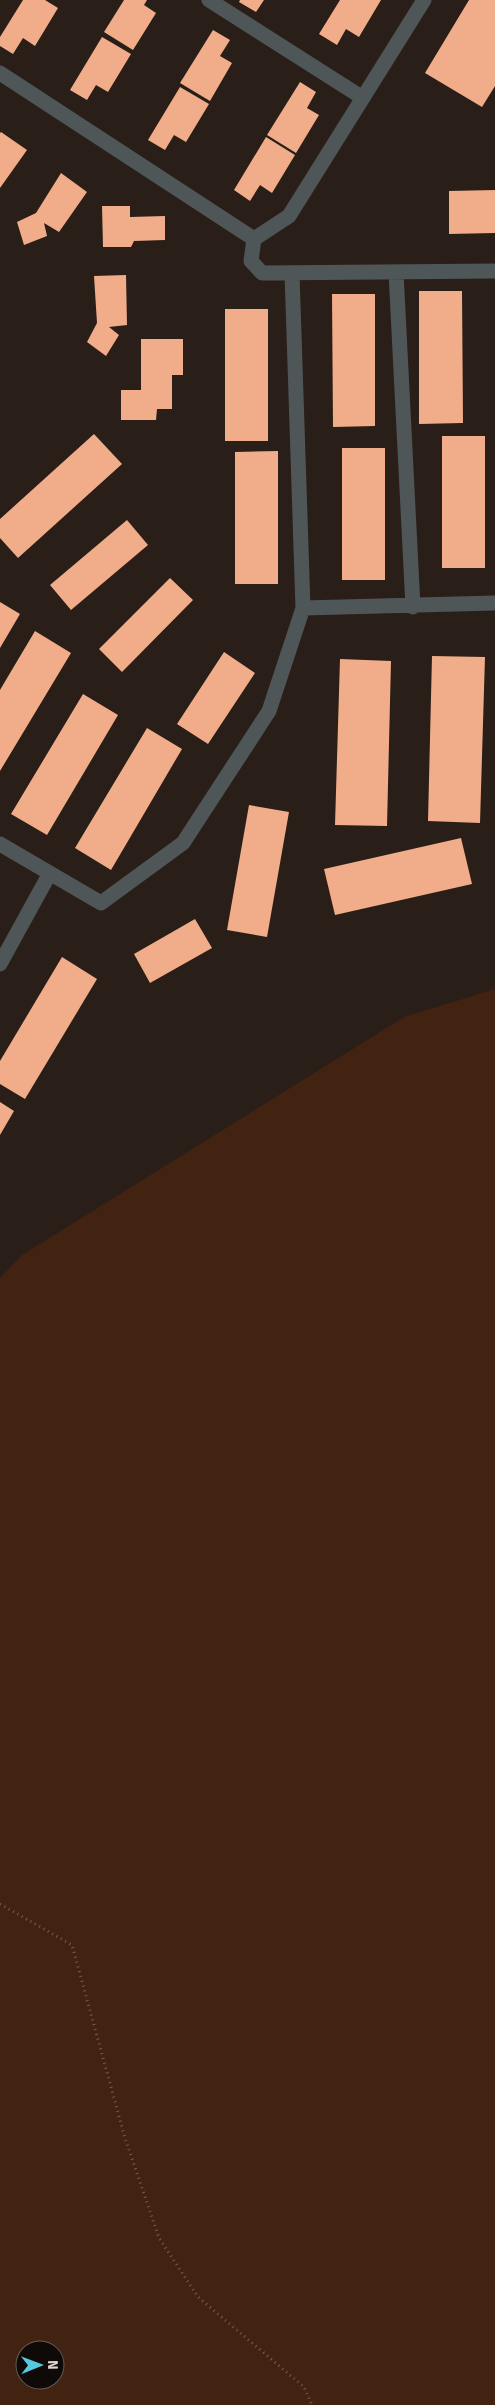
<svg xmlns="http://www.w3.org/2000/svg" width="495" height="2405" font-family="'Fira Sans',sans-serif">
<style>
.green{fill:#422210;fill-rule:evenodd}
.building{fill:#f1ad89}
.lines{fill:none;stroke-linecap:round;stroke-linejoin:round}
.path{stroke:#6c615c;stroke-width:3;stroke-dasharray:1 4;stroke-linecap:butt}
.minor{stroke:#4f5658;stroke-width:15}
</style>
<rect width="100%" height="100%" fill="#2a1e18"/>
<!-- green -->
<path class="green" d="M495 989V2405H0V1278L22 1255 404 1017ZM25 2350H55V2380H25Z"/>
<!-- building -->
<path class="building" d="M23 0H45L58 8 35 46 23 38 13 54 0 46V37Z
M124 0H147L144 5 156 13 133 50 104 32Z
M240 0H264L256 12 239 2Z
M340 0H381L359 37 346 29 337 45 319 34Z
M469 0H495V86L482 107 425 73Z
M213 30 230 40 220 56 232 63 210 101 180 83Z
M102 37 131 54 108 92 96 85 87 100 70 90Z
M300 82 316 92 307 108 319 115 296 153 267 135Z
M180 87 209 104 186 142 174 135 165 150 148 140Z
M1 132 27 150 0 188V133Z
M266 137 295 155 272 193 260 185 250 201 234 190Z
M61 173 87 192 59 232 44 223 47 236 24 245 17 222 36 213Z
M495 190V233L449 234V191Z
M102 206H130V217L165 216V240L134 241 131 247H103Z
M126 275 127 325 109 327 119 335 106 356 87 342 97 323 94 276Z
M419 291H462L463 423 419 424Z
M332 294H375V426L333 427Z
M225 309H268V441H225Z
M141 339H183V375H172V409H157L156 420H121V390H141Z
M94 434 122 464 18 558 0 538V519Z
M442 436H485V568H442Z
M342 448H385V580H342Z
M278 451V584H235V452Z
M127 520 148 545 71 610 50 585Z
M170 578 193 600 122 672 99 649Z
M0 602 20 614 0 648Z
M35 631 71 653 0 771V690Z
M224 652 255 673 208 744 177 724Z
M432 656 485 657 480 823 428 821Z
M340 659 391 661 387 826 335 825Z
M83 694 118 715 47 835 11 814Z
M147 728 182 749 111 870 75 848Z
M249 805 289 812 267 937 227 930Z
M461 838 472 884 335 915 324 869Z
M195 919 212 948 150 983 134 954Z
M62 957 97 979 25 1099 0 1084V1061Z
M0 1102 14 1111 0 1135Z"/>
<g class="lines">
<!-- path -->
<path class="path" d="M0 1904 72 1945 125 2138 159 2238 198 2297 304 2387 312 2405"/>
<!-- minor -->
<path class="minor" d="M209 0 363 98
M0 73 254 239 289 216 424 0
M254 239 251 261 262 273 495 271
M396 272 413 607
M292 273 303 608 495 603
M0 844 101 903 183 843 269 711 303 608
M0 964 50 873"/>
</g>
<!-- north arrow -->
<g transform="translate(40 2365) rotate(89)"><circle r="24" fill="#0f0907" stroke="#635c59"/>
<path d="M0-4L9 19L0 12L-9 19Z" fill="#56c9e1"/>
<text y="-8" font-size="14" font-weight="bold" text-anchor="middle" fill="#e0d8d3">N</text>
</g>
</svg>
